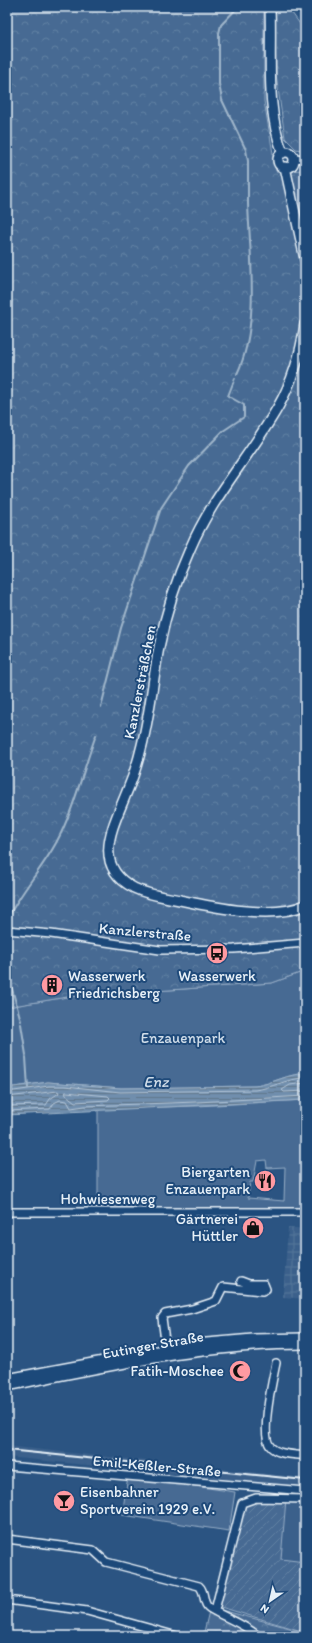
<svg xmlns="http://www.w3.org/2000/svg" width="312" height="1643" font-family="Itim,sans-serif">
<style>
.built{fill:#3a608b}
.industrial{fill:url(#industrial-grid)}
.green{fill:#476b93;stroke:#98aec6;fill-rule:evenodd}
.forest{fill:url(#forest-crowns);stroke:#98aec6}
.garden{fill:url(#garden-furrows);stroke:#98aec6}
.water{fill:url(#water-rules);stroke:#a0b6cb}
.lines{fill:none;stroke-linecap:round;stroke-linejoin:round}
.shore{stroke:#b8c9da;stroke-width:1}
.stream{stroke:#a0b6cb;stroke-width:2}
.minor-casing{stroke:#e8f1f8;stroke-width:10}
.major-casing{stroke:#e8f1f8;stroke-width:12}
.minor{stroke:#1f4a7a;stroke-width:7}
.major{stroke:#1f4a7a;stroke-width:9}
.rail{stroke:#e8f1f8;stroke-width:2}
.labels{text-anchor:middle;stroke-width:4;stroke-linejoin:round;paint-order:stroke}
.street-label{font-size:15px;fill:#e8f1f8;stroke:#1f4a7a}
.poi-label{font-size:15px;fill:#e8f1f8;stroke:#1f4a7a;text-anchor:end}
.park-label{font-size:15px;fill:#d0dde9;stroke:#1f4a7a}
.water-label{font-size:16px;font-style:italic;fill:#d0dde9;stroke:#1f4a7a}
</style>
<defs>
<pattern id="industrial-grid" width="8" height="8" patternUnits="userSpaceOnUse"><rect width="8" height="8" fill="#3a608b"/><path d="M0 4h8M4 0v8" fill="none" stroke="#56779c"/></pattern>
<pattern id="forest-crowns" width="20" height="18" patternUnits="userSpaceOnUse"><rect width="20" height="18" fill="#476b93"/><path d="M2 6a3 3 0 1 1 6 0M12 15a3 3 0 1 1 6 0" fill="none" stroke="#6281a3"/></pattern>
<pattern id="garden-furrows" width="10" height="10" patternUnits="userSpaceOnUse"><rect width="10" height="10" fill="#476b93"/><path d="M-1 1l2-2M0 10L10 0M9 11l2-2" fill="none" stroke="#6281a3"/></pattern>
<pattern id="water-rules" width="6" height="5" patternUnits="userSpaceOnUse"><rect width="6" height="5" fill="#708ead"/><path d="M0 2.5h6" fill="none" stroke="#61768a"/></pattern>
</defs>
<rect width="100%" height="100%" fill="#2b5482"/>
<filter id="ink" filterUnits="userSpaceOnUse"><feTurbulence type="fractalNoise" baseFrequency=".025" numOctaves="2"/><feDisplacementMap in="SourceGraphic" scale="8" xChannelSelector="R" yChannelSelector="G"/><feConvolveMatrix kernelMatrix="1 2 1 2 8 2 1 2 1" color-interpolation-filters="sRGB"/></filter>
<g filter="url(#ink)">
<!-- built -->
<path class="built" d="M7 1446 305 1478V1487L7 1457Z
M286 1502 305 1504V1562L281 1559Z"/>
<!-- industrial -->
<path class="industrial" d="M288 1228 305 1229V1299L283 1297Z"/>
<!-- green -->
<path class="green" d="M305 971V1074C289 1073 272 1084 255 1086L121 1088 48 1082 7 1088V1007L67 997 272 983Z
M305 1100V1209H98V1109L197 1106ZM266 1160 267 1168 285 1167 284 1201 248 1198 250 1182H253L257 1161Z
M128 1476 235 1492 229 1531 122 1515Z"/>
<!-- forest -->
<path class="forest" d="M7 7H264V101L276 171 305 170V971L272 983 67 997 7 1007Z
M275 7H294L292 13 305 31V151L296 149 285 138 276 74Z
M210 1607 305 1632V1636H203Z"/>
<!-- garden -->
<path class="garden" d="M250 1499H286L281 1559 305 1562V1632L217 1606 242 1503Z"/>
<!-- water -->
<path class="water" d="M305 1074V1100L7 1115V1088L48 1082 121 1088 255 1086C272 1084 289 1073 305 1074Z"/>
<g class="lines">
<!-- shore -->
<path class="shore" d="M305 1083 290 1085 282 1090 284 1092 305 1091
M7 1092 49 1086H65L120 1092 255 1090C272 1088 288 1078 305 1078
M66 1092 108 1096 110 1098 108 1100 75 1102 66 1095Z
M7 1097 58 1091 59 1093 50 1099 46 1105 7 1106
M7 1111 50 1109 54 1103 60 1100 67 1101 71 1108 85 1106 197 1102 305 1096"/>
<!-- stream -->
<path class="stream" d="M237 374C260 326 250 257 248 204 248 190 248 176 248 161L246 150 222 100 219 84V33L221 25 238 7
M101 707 121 628 161 508 189 466 223 431 244 417V405L228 396 235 378
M8 918C21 891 42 869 56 843 74 810 83 770 96 735
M7 971 21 1021
M21 1024 26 1055
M26 1057 28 1088"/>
<!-- minor casing -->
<g class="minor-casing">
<path id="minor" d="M294 158 305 159
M7 930 51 934 160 950 234 949 305 943
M7 1212H305
M166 1348 162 1318 165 1314 192 1309 216 1301 223 1287 262 1291 266 1289 264 1284H249L241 1281
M276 1363C273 1378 260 1434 270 1446 277 1455 294 1454 305 1456
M7 1466 305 1491
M7 1539 93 1550 106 1562 199 1586C206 1592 202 1603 209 1608 225 1618 243 1623 258 1636
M7 1600 87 1611 177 1636
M215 1610 242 1503 256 1498 305 1499"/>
</g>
<!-- major casing -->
<g class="major-casing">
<path id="major" d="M270 7C272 55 265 108 283 153
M278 160a8 8 0 1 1 16 0a8 8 0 1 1-16 0Z
M285 167 305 259
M305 324C301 353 292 382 278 407 250 456 212 497 190 549 176 580 166 613 159 647 153 680 150 713 142 745 138 762 133 778 126 794 113 827 91 865 134 888 148 895 165 897 180 900 213 907 274 920 305 905
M7 1379 195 1344 253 1339 305 1338
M7 1386C106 1367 204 1344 305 1344"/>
</g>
<!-- minor -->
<use href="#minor" class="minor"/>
<!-- major -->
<use href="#major" class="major"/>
<!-- rail -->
<path class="rail" d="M7 1450 305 1480"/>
</g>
</g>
<!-- icons -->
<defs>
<g id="bus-disc" transform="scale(1.15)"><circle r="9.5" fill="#ff9aa2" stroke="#1f4a7a"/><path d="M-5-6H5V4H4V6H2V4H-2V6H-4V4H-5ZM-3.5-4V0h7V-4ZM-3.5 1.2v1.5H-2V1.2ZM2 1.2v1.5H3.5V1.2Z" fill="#111"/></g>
<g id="building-disc" transform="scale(1.15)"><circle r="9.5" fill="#ff9aa2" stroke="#1f4a7a"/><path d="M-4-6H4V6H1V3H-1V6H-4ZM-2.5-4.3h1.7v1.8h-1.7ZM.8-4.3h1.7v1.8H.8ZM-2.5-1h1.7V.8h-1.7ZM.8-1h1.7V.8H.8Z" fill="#111"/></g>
<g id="restaurant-disc" transform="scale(1.15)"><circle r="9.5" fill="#ff9aa2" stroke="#1f4a7a"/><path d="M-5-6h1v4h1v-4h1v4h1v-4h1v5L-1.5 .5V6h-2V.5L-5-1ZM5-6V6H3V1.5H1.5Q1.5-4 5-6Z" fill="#111"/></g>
<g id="shop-disc" transform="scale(1.15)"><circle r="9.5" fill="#ff9aa2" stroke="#1f4a7a"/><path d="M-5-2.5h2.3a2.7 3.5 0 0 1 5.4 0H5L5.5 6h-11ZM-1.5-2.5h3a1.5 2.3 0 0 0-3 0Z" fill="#111"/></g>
<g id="mosque-disc" transform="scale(1.15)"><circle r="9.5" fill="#ff9aa2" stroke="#1f4a7a"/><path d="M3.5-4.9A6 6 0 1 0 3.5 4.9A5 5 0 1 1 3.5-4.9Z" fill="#111"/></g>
<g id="bar-disc" transform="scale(1.15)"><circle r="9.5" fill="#ff9aa2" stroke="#1f4a7a"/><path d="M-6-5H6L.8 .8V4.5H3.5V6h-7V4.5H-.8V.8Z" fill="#111"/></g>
</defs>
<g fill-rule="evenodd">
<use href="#bus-disc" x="217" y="953"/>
<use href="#building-disc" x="52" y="985"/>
<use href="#restaurant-disc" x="265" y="1181"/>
<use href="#shop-disc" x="253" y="1228"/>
<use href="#mosque-disc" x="240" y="1371"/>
<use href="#bar-disc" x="64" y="1501"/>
</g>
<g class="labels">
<!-- street labels -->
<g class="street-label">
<text transform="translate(140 682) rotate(-79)" y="5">Kanzlersträßchen</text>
<text transform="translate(145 932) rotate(5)" y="5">Kanzlerstraße</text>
<text x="108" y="1204">Hohwiesenweg</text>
<text transform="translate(153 1345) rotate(-10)" y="5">Eutinger Straße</text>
<text transform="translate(157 1466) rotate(5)" y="5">Emil-Keßler-Straße</text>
</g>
<!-- poi labels -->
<g class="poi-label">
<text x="68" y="981" text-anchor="start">Wasserwerk<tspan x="68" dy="17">Friedrichsberg</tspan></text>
<text x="217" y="981" text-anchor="middle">Wasserwerk</text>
<text x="250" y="1177">Biergarten<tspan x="250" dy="17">Enzauenpark</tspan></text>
<text x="238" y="1224">Gärtnerei<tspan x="238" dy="17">Hüttler</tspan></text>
<text x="224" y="1376">Fatih-Moschee</text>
<text x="80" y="1497" text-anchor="start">Eisenbahner<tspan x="80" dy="17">Sportverein 1929 e.V.</tspan></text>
</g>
<!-- park labels -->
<g class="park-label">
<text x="183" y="1043">Enzauenpark</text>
</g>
<!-- water labels -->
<g class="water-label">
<text transform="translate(156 1081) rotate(-1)" y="6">Enz</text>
</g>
</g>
<!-- margin -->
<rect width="312" height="1643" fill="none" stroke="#1f4a7a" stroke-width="24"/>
<rect x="12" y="12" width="288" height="1619" fill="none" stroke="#e8f1f8" stroke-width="1.5" filter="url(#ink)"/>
<!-- north arrow -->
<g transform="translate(270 1601) rotate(214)" stroke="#1f4a7a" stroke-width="3" paint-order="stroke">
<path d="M0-3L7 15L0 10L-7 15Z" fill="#e8f1f8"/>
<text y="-6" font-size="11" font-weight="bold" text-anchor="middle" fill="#e8f1f8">N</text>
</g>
</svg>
